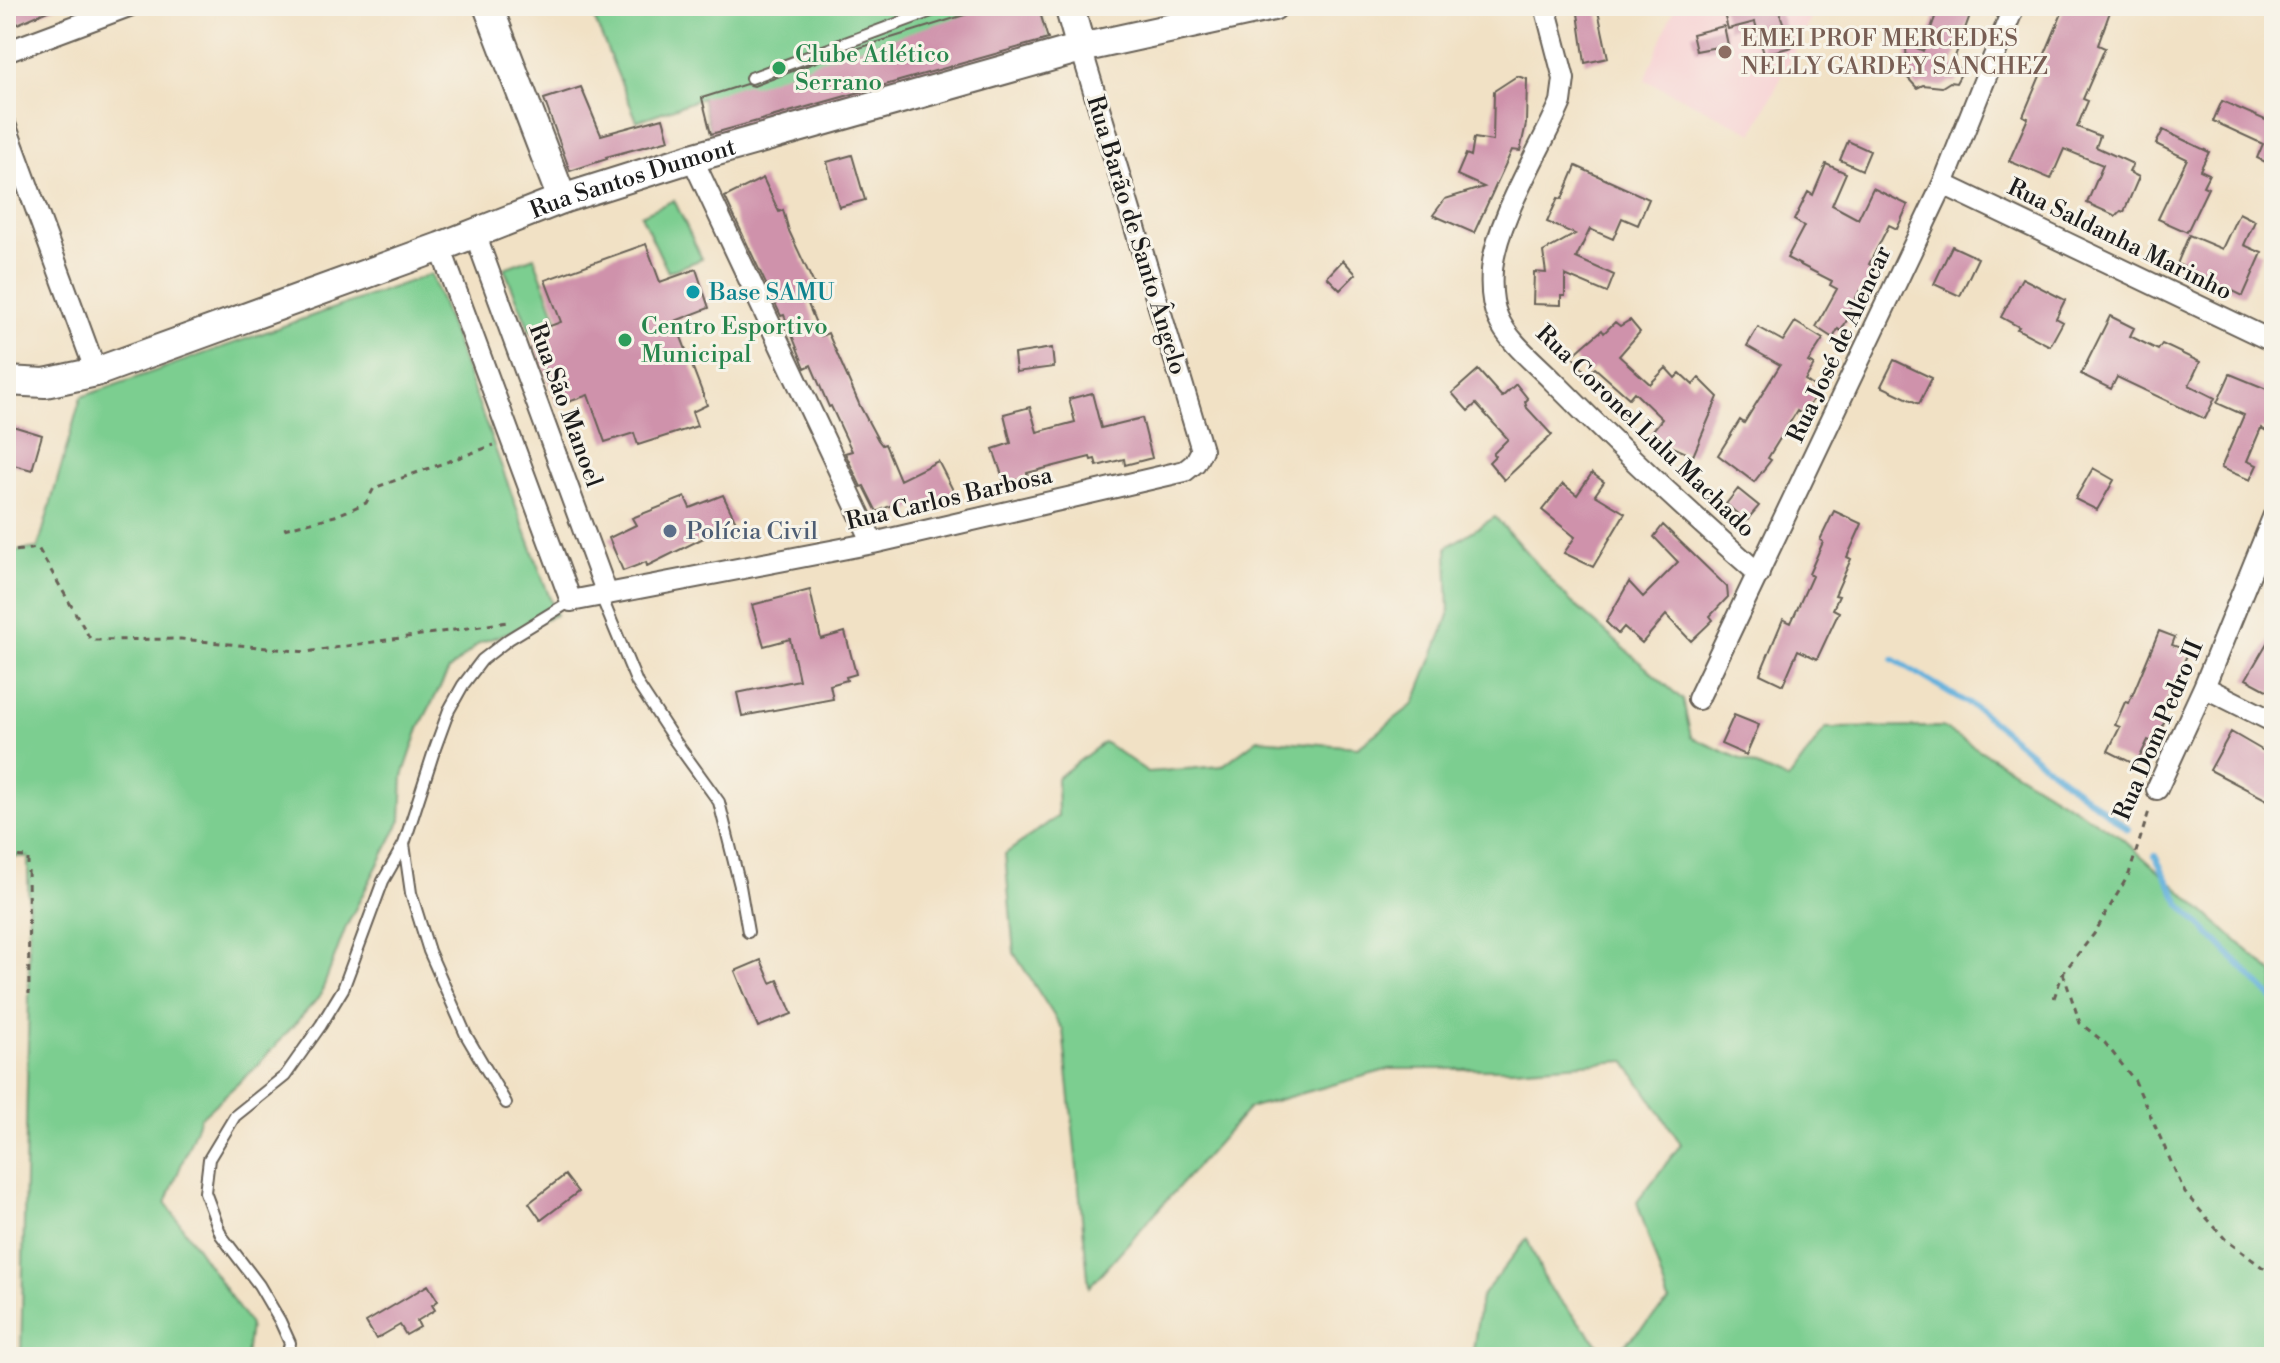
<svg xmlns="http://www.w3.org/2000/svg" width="2280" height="1363" font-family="'Libre Bodoni',serif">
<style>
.built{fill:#f7cfd2}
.green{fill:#7bce90;stroke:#4c7556;stroke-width:2}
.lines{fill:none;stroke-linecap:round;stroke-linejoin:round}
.stream{stroke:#63b0dc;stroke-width:6}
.building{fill:#cf92ab}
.lane-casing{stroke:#676157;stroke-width:14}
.street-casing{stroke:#676157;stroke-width:24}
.secondary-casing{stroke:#676157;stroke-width:32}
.path{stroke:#676157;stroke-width:3;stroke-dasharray:6 6;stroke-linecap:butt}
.lane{stroke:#fff;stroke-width:10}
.street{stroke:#fff;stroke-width:20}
.secondary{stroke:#fff;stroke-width:28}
.education-dot{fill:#8d6e63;stroke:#f7f3e8;stroke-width:3}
.leisure-dot{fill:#2e9e5b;stroke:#f7f3e8;stroke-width:3}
.culture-dot{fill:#0f9aa8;stroke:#f7f3e8;stroke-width:3}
.service-dot{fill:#5c6f8a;stroke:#f7f3e8;stroke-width:3}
.labels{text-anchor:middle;stroke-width:6;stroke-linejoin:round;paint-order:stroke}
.education-label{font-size:24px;fill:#785e54;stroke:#f7f3e8;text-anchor:start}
.leisure-label{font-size:24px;fill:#27864d;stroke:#f7f3e8;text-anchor:start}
.street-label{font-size:24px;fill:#1c1c1c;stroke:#f7f3e8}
.culture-label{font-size:24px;fill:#0d838f;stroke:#f7f3e8;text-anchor:start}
.service-label{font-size:24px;fill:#4e5e75;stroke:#f7f3e8;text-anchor:start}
</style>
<rect width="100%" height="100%" fill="#f7f3e8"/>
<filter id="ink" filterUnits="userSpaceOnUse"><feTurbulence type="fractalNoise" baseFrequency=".0125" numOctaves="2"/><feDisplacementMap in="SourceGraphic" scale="16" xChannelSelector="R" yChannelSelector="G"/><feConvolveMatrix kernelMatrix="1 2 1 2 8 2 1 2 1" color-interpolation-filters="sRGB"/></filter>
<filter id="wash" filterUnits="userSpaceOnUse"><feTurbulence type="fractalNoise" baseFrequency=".006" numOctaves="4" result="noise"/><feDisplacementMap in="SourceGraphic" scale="32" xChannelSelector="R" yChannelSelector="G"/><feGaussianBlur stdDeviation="1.8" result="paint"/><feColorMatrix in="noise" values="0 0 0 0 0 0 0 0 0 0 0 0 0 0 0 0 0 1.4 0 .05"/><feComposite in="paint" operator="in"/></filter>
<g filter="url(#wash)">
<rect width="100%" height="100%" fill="#f1e1c5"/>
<!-- built -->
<path class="built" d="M1675 6H1812L1808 25 1753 133 1645 80Z"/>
<!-- green -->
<path class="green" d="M589 6H1038L1048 39 711 134 702 98 637 121Z
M674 200 702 259 668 272 641 215Z
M534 257 557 319 531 333 504 268Z
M431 274 556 615 479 643 449 670 420 726 403 776 401 820 346 927 320 996 256 1067 200 1118 166 1203 250 1325 246 1357H21L29 994 28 857 6 856V552L38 548 81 397Z
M1495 517 1569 600 1683 700 1691 737 1788 780 1826 728 1942 727 2118 835 2274 974V1357H1611L1669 1302 1637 1202 1681 1144 1625 1061 1512 1069H1390L1249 1108 1089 1287 1063 1030 1014 953 1005 854 1058 816 1057 778 1104 742 1148 772 1222 766 1258 739 1358 747 1414 704 1449 615 1447 547Z
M1527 1239 1547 1285 1609 1357H1472L1481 1297Z"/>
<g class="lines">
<!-- stream -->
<path class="stream" d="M1893 659 1979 710 2051 770 2128 829
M2155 856 2181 905 2274 1000"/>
</g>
<g id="blocks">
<!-- building -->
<path class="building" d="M6 6H59L6 29Z
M993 6H1038L1048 39 711 134 702 98 746 84 754 86 824 59Z
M1577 6H1597L1608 58 1585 63Z
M1722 6H1777L1792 47 1764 54 1755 22 1728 29Z
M1939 6H1962L1960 12 1970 15 1952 65 1963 70 1956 83 1950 82 1942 87 1923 85 1917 88 1907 77 1906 43 1923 51Z
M2065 6H2112L2098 45 2105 48 2083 99 2088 101 2077 127 2100 136 2096 147 2133 164 2129 172 2139 177 2124 212 2121 211 2116 216 2087 203 2103 165 2064 149 2051 179 2009 161 2028 118 2023 116 2048 57 2044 56Z
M1724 26 1728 45 1696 51 1692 34Z
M1517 76 1527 79 1526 124 1520 151 1512 150 1474 233 1433 215 1445 199 1484 187 1457 175 1466 154 1471 156 1474 138 1493 141 1494 91Z
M581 87 601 135 663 118 669 140 606 157 607 159 570 171 544 99Z
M2222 101 2272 123 2274 118V166L2257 158 2263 144 2213 121Z
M2163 130 2209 152 2200 170 2209 174 2203 186 2208 188 2187 232 2158 219 2187 159 2156 144Z
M1848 141 1870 151 1862 170 1840 160Z
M852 155 865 200 839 207 827 162Z
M1826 164 1846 173 1832 205 1858 219 1873 188 1908 205 1897 229 1889 225 1869 264 1878 269 1866 293 1860 290 1846 317 1848 318 1841 331 1838 329 1833 338 1816 327 1837 289 1830 285 1832 281 1787 258 1804 226 1794 220 1808 192 1813 195Z
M1576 166 1649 199 1638 225 1622 218 1613 239 1590 229 1576 258 1614 275 1607 293 1565 275V296H1561V305L1533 304 1534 272 1546 273 1543 252 1575 234 1547 222 1558 198 1562 199Z
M763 178 779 212 783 210 789 231 821 299 808 304 821 336 828 333 860 406 878 440 882 445 885 444 900 480 938 461 957 498 940 506 936 498 901 515 896 503 877 512 864 486 861 487 845 453 852 451 831 406 829 407 811 365 805 368 784 315 781 316 725 197Z
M2239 213 2255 221 2244 245 2262 253 2243 296 2177 264 2189 235 2222 249Z
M646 244 660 282 696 269 709 308 675 321 707 405 692 412 697 426 638 445 634 433 605 442 588 395 557 406 531 333 561 322 545 280Z
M1952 246 1978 258 1960 296 1934 284Z
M1343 260 1356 274 1340 290 1327 277Z
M2022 278 2065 300 2056 318 2063 322 2050 346 2017 329 2019 327 2001 317Z
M2110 316 2134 328 2130 336 2158 350 2162 344 2200 362 2189 385 2215 398 2205 419 2117 377 2111 389 2081 374Z
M1630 320 1640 332 1619 356 1650 384 1666 368 1675 378 1680 373 1693 385 1699 378 1718 397 1693 456 1648 436 1662 419 1634 392 1629 398 1595 368 1587 374 1572 356 1602 330 1604 333 1615 322 1620 326Z
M1795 322 1823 339 1808 362 1814 365 1805 380 1819 390 1803 415 1797 411 1768 458 1771 460 1754 482 1718 455 1740 420 1744 423 1780 365 1747 346 1758 327 1783 341Z
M1052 348 1054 367 1016 372 1014 354Z
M1894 360 1932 378 1919 404 1881 386Z
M1478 370 1502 397 1516 384 1528 399 1525 402 1527 408 1552 435 1504 480 1489 462 1495 456 1493 454 1508 439 1476 404 1468 411 1452 393Z
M2230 374 2274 392V424L2270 433 2261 428 2247 461 2257 465 2250 480 2221 468 2244 415 2217 403Z
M1092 393 1101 428 1142 418 1152 458 1125 465 1124 459 1097 466 1095 459 1091 460 1090 457 1027 473 1028 476 1005 484 993 449 1011 443 1004 414 1030 407 1037 432 1075 422 1069 399Z
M6 424 42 435 32 470 6 463Z
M2093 468 2114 480 2097 510 2075 499Z
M1592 473 1604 482 1595 495 1625 513 1593 567 1564 553 1575 537 1542 510 1563 484 1577 495Z
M1738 489 1759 506 1746 521 1726 504Z
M723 495 736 522 647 566 646 562 623 571 609 538 636 525 632 518 685 497 690 508Z
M1834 511 1862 524 1847 557 1851 559 1835 595 1839 596 1833 609 1839 612 1817 659 1798 650 1783 685 1760 674 1783 619 1791 623 1812 576 1809 574 1823 542 1820 540Z
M1663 525 1727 587 1728 597 1710 616 1713 620 1691 641 1666 615 1642 643 1624 627 1618 634 1606 622 1629 582 1643 597 1678 562 1654 537Z
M810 590 821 639 845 632 856 674 846 677 847 680 830 685 833 699 742 716 737 693 799 680 790 639 764 646 752 605Z
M2159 631 2175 637 2172 645 2189 651 2158 717 2165 720 2154 743 2148 740 2136 765 2108 751 2120 727 2115 725 2125 702 2129 703Z
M2274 631V694L2246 679Z
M1734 715 1759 725 1746 755 1721 744Z
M2231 732 2274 757V787L2267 800 2210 770Z
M761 960 771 983 778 980 792 1014 758 1027 735 971Z
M565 1175 578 1192 541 1220 529 1203Z
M428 1285 438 1301 432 1305 435 1310 417 1321 420 1327 406 1335 400 1325 376 1339 366 1322Z"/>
</g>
</g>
<g filter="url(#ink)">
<use href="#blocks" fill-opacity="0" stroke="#676157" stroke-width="2"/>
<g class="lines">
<!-- lane casing -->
<g class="lane-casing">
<path id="lane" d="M751 78 945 6
M601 596 637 683 675 741 719 802 740 886 748 932
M506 1103 466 1035 429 951 411 893 404 844 434 751 449 710 463 685 482 660 509 639 571 601
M287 1357 290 1343 280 1321 259 1285 221 1235 205 1192 209 1159 235 1116 285 1076 321 1025 343 989 383 881 404 844"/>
</g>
<!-- street casing -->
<g class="street-casing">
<path id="street" d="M1545 6 1564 79 1561 102C1540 151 1496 220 1492 270 1491 285 1492 305 1498 318 1509 343 1536 363 1554 382 1620 449 1688 512 1759 574
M6 52 129 6
M6 127 96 372
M692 158 873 543
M1943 184 2274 342
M475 234 607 594
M440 247 571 601 873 543 1185 471 1195 463 1202 450 1081 48
M2204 687 2274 722
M1698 699 1943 184 2014 6
M2157 789 2204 687 2274 515"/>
</g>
<!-- secondary casing -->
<g class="secondary-casing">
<g id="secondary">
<path d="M488 6 562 199"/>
<path d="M1069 6 1081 48"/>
<path id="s1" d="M6 381 45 383 96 372 440 247 562 199 692 158 1081 48 1273 6"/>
</g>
</g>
<!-- path -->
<path class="path" d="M284 529 335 516 366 503 374 488 494 445
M6 554V552L38 548 91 640 181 639 306 652 508 622
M6 856 28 857 29 994
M2063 973 2080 1023 2105 1043 2135 1081 2185 1193 2226 1240 2274 1276
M2054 998 2063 973 2094 934 2129 874 2150 808"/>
<!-- lane -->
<use href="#lane" class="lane"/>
<!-- street -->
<use href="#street" class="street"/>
<!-- secondary -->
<use href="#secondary" class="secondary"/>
</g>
</g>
<!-- markers -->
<circle class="education-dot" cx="1725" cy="52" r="8"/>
<g class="leisure-dot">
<circle cx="779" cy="68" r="8"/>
<circle cx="625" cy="340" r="8"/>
</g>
<circle class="culture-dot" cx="693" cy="292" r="8"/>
<circle class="service-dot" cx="670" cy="531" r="8"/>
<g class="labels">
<!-- education labels -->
<g class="education-label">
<text x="1741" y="46">EMEI PROF MERCEDES<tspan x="1741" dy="28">NELLY GARDEY SANCHEZ</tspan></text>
</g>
<!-- leisure labels -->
<g class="leisure-label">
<text x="795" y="62">Clube Atlético<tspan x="795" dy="28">Serrano</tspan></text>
<text x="641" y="334">Centro Esportivo<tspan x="641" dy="28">Municipal</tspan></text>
</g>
<!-- street labels -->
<g class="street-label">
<text dy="8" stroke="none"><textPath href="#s1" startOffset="662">Rua Santos Dumont</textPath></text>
<text transform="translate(1137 235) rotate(73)" y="8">Rua Barão de Santo Ângelo</text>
<text transform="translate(2120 239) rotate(26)" y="8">Rua Saldanha Marinho</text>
<text transform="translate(1839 344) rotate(-65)" y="8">Rua José de Alencar</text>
<text transform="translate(566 405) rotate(70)" y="8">Rua São Manoel</text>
<text transform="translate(1646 431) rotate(44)" y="8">Rua Coronel Lulu Machado</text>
<text transform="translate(949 498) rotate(-13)" y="8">Rua Carlos Barbosa</text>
<text transform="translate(2158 730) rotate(-67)" y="8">Rua Dom Pedro II</text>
</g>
<!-- culture labels -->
<g class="culture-label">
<text x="709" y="300">Base SAMU</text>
</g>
<!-- service labels -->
<g class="service-label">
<text x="686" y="539">Polícia Civil</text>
</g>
</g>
<!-- margin -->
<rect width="2280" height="1363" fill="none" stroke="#f7f3e8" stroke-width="32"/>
</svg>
